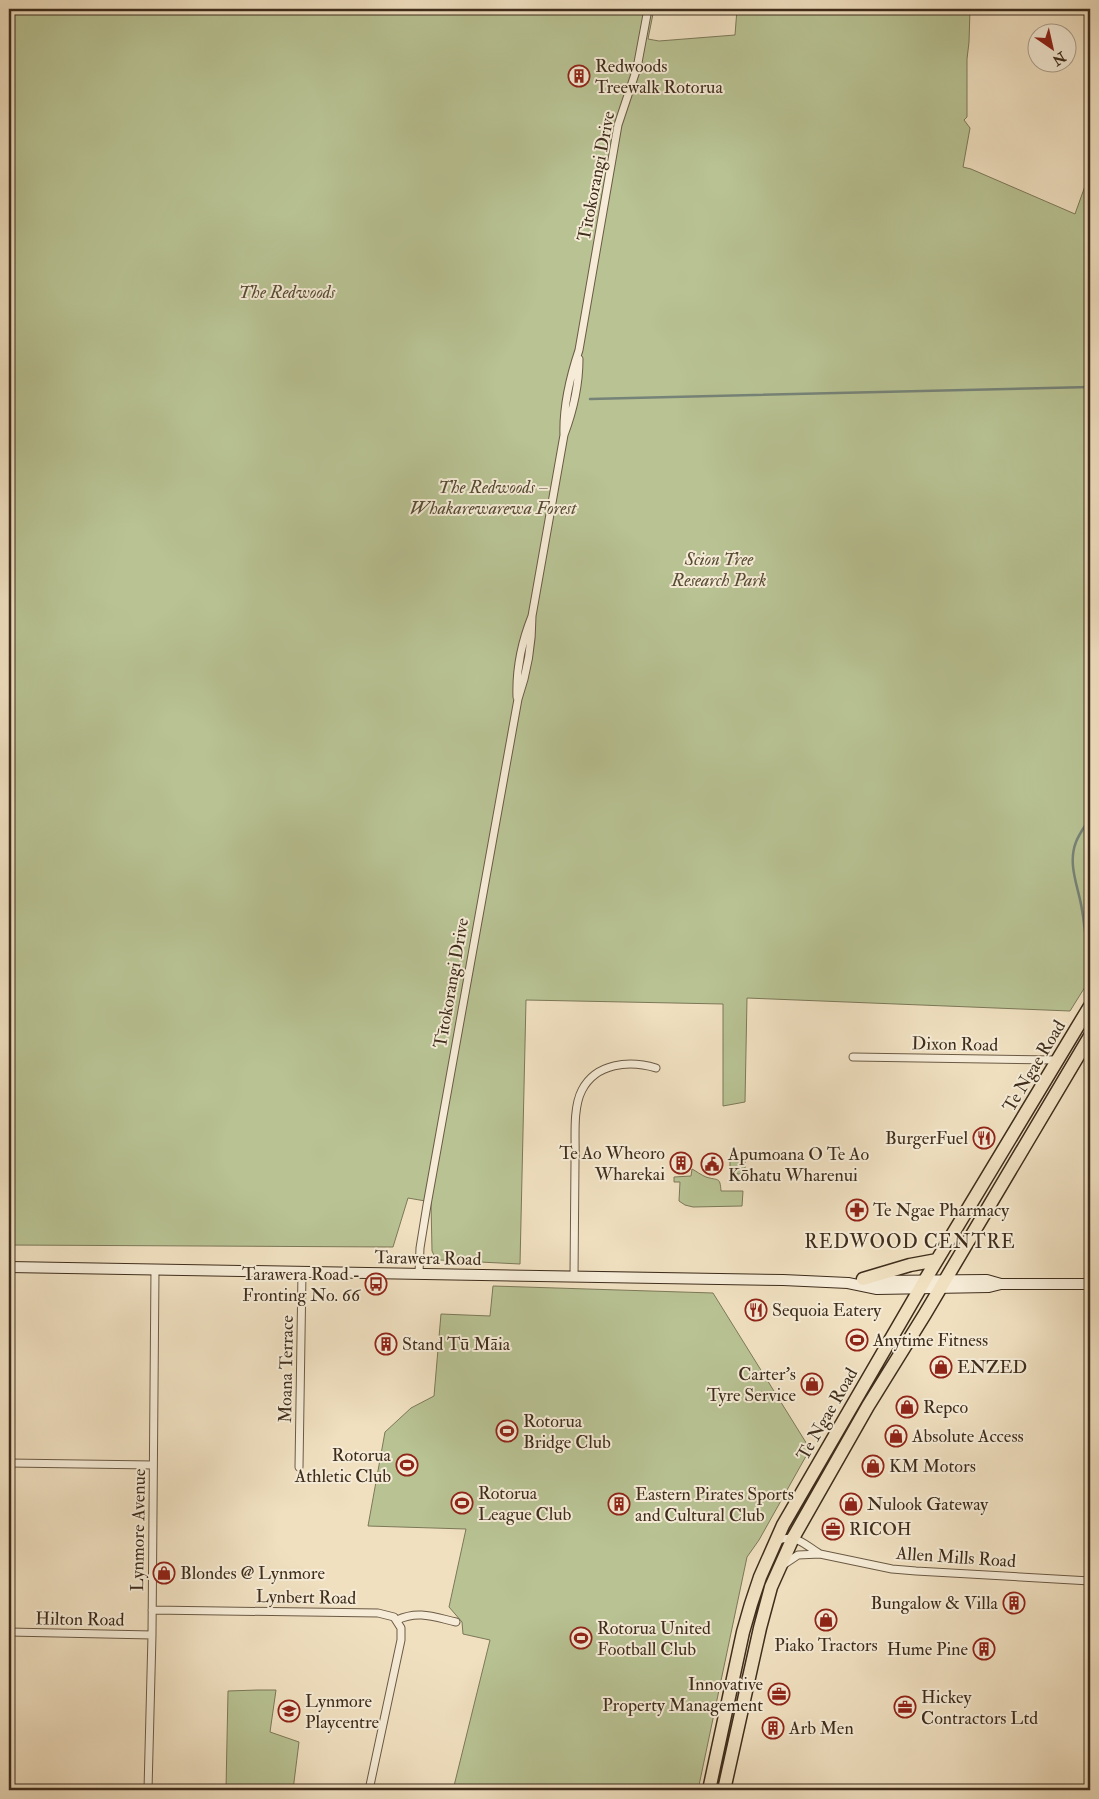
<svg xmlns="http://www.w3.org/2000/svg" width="1099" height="1799" font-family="'IM FELL Double Pica',serif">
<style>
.green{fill:#b8c293;stroke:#7c7858}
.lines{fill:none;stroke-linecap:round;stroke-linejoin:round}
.stream{stroke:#768378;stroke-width:2.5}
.street-casing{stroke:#6b5a45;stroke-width:9}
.secondary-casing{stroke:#3f2d1c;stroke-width:12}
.highway-casing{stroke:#3f2d1c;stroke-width:15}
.street{stroke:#f5ebd6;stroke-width:7}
.secondary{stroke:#f5ebd6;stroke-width:10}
.highway{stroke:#f0e0c0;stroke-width:12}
.labels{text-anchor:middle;stroke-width:4;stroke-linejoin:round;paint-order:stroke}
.poi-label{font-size:18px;fill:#3f2d1c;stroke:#f5ebd6;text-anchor:start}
.street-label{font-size:18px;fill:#3f2d1c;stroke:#f5ebd6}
.park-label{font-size:18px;font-style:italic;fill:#574b34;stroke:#f5ebd6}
.neighbourhood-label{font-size:19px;letter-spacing:1px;fill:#3f2d1c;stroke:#f5ebd6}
</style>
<rect width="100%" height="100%" fill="#f0e0c0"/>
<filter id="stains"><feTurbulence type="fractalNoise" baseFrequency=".004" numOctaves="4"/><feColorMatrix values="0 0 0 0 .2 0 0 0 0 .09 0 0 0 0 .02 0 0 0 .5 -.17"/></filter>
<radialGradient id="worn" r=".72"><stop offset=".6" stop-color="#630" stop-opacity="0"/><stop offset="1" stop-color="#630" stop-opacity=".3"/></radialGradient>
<!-- green -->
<path class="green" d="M9 9H654L648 39 659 41 735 35 737 9H802L817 13 819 9H970L969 42 967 59V117L964 120 970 128 963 167 971 169 1075 214 1090 172V979L1070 1011 747 998 745 1102 723 1106V1004L526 1000 520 1264 439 1260 435 1257 432 1251 431 1202 408 1198 393 1247 9 1245Z
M745 1154V1174H730V1156Z
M692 1169C696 1171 701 1175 706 1177 718 1181 720 1176 721 1191H743L742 1206 693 1207 685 1205 679 1201 680 1182H674V1177L691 1176Z
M493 1286 713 1293 810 1449 759 1540 747 1557 698 1790H453L490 1640 463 1634 462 1622 449 1607 466 1529 368 1526 385 1432 411 1408 434 1396 441 1314 490 1316Z
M257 1690H276L270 1732 299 1742 293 1790H226L228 1691Z"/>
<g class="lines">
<!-- stream -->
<path class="stream" d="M590 399 1090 387
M1090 818C1085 826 1079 834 1076 842 1067 865 1079 888 1082 910 1085 925 1084 938 1090 952
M1087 981 1090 966"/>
<!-- street casing -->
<g class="street-casing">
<path id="street" d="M564 435C563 407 570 377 579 350L618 125 637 68 648 9
M517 697C516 670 522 641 532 616L564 435C573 411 579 385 579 359
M853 1057 1058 1060
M419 1273 420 1248 427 1205 518 699C527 673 532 644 532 616
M574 1277C574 1238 575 1200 575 1162 576 1141 572 1109 582 1090 596 1063 629 1060 656 1068
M9 1463 153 1465
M299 1467 302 1272
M776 1541C797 1533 803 1544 820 1554
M783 1565 798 1555 820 1554 892 1569 916 1571 1090 1581
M152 1610 378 1613 394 1617 401 1628V1640L369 1790
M397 1620C418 1610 434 1617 456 1622
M9 1632 152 1635
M148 1790 152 1635 155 1269"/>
</g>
<!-- secondary casing -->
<g class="secondary-casing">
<path id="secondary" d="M9 1267 783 1280 848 1283 877 1289 989 1287 1001 1284
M866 1280 877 1281 987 1280 1001 1284H1090"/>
</g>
<!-- highway casing -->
<g class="highway-casing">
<path id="highway" d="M863 1279 910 1265 937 1260
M709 1790 743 1632 751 1604 760 1577 783 1525 925 1280 1090 1006
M724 1790 760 1628 771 1587 793 1538 868 1406 925 1314 1090 1036"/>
</g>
<!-- street -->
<use href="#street" class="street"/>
<!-- secondary -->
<use href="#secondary" class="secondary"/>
<!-- highway -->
<use href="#highway" class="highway"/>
</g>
<!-- icons -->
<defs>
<g id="building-ring" transform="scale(1.125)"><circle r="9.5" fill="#f5ebd6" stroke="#8f2418" stroke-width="1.5"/><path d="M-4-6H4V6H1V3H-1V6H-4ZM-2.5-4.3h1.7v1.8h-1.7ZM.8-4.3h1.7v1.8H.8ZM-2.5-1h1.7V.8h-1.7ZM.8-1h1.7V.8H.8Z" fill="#8f2418"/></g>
<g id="restaurant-ring" transform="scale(1.125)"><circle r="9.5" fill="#f5ebd6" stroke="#8f2418" stroke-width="1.5"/><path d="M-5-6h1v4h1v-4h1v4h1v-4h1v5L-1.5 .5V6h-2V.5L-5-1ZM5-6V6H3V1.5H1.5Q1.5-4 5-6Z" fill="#8f2418"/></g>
<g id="civic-ring" transform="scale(1.125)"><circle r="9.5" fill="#f5ebd6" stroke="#8f2418" stroke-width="1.5"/><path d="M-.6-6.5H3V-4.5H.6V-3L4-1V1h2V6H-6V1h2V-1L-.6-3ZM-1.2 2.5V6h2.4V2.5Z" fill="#8f2418"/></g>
<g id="pharmacy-ring" transform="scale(1.125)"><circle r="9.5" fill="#f5ebd6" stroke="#8f2418" stroke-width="1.5"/><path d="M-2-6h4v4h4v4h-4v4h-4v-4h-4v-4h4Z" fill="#8f2418"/></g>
<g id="bus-ring" transform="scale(1.125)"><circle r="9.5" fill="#f5ebd6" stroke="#8f2418" stroke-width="1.5"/><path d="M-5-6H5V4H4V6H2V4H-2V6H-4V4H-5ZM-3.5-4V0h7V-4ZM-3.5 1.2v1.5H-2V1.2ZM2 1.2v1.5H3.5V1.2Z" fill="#8f2418"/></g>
<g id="stadium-ring" transform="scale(1.125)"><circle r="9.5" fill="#f5ebd6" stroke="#8f2418" stroke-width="1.5"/><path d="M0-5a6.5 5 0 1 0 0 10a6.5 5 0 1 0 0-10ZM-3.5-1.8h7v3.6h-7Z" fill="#8f2418"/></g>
<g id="shop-ring" transform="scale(1.125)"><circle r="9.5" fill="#f5ebd6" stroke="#8f2418" stroke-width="1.5"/><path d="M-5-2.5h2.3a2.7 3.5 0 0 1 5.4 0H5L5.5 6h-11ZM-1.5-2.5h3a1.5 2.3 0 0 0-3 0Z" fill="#8f2418"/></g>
<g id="office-ring" transform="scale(1.125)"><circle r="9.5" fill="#f5ebd6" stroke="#8f2418" stroke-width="1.5"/><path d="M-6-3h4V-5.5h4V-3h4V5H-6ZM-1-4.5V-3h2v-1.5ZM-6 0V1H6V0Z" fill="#8f2418"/></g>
<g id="school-ring" transform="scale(1.125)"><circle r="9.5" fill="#f5ebd6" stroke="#8f2418" stroke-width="1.5"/><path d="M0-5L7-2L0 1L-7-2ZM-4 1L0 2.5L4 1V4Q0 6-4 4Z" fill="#8f2418"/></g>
</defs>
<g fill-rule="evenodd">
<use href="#building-ring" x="579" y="76"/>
<use href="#restaurant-ring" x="984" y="1138"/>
<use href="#building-ring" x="681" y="1163"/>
<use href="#civic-ring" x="712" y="1164"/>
<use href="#pharmacy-ring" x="857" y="1210"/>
<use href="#bus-ring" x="376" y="1284"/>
<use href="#restaurant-ring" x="756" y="1310"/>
<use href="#stadium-ring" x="857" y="1340"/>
<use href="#building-ring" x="386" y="1344"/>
<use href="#shop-ring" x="941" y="1367"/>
<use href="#shop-ring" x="812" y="1384"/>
<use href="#shop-ring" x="907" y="1407"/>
<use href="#stadium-ring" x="507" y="1431"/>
<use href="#shop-ring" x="896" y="1436"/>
<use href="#stadium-ring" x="407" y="1465"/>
<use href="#shop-ring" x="873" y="1466"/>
<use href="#stadium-ring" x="462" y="1503"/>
<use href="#building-ring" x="619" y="1504"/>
<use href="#shop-ring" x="851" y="1504"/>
<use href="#office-ring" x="833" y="1529"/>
<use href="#shop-ring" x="164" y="1573"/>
<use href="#building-ring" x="1014" y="1603"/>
<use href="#shop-ring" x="826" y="1620"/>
<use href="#stadium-ring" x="581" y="1638"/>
<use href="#building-ring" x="984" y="1649"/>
<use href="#office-ring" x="779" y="1694"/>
<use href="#office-ring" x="905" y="1707"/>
<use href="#school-ring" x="289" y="1711"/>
<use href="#building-ring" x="773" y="1728"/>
</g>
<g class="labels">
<!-- poi labels -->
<g class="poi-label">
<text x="595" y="72">Redwoods<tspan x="595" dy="21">Treewalk Rotorua</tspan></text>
<text x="968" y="1144" text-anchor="end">BurgerFuel</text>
<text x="665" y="1159" text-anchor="end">Te Ao Wheoro<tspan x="665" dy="21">Wharekai</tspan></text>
<text x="728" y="1160">Apumoana O Te Ao<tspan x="728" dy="21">Kōhatu Wharenui</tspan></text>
<text x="873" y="1216">Te Ngae Pharmacy</text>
<text x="360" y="1280" text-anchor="end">Tarawera Road -<tspan x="360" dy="21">Fronting No. 66</tspan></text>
<text x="772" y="1316">Sequoia Eatery</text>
<text x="873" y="1346">Anytime Fitness</text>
<text x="402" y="1350">Stand Tū Māia</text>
<text x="957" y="1373">ENZED</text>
<text x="796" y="1380" text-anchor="end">Carter's<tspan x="796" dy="21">Tyre Service</tspan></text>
<text x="923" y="1413">Repco</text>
<text x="523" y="1427">Rotorua<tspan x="523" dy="21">Bridge Club</tspan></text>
<text x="912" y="1442">Absolute Access</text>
<text x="391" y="1461" text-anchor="end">Rotorua<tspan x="391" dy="21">Athletic Club</tspan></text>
<text x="889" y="1472">KM Motors</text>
<text x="478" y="1499">Rotorua<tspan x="478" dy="21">League Club</tspan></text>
<text x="635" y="1500">Eastern Pirates Sports<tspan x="635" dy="21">and Cultural Club</tspan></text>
<text x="867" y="1510">Nulook Gateway</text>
<text x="849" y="1535">RICOH</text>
<text x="180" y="1579">Blondes @ Lynmore</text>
<text x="998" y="1609" text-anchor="end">Bungalow &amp; Villa</text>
<text x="597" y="1634">Rotorua United<tspan x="597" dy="21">Football Club</tspan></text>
<text x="826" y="1651" text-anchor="middle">Piako Tractors</text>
<text x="968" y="1655" text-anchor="end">Hume Pine</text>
<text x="763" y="1690" text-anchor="end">Innovative<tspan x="763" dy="21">Property Management</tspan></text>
<text x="921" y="1703">Hickey<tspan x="921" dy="21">Contractors Ltd</tspan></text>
<text x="305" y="1707">Lynmore<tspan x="305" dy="21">Playcentre</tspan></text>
<text x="789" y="1734">Arb Men</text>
</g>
<!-- street labels -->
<g class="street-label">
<text transform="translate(596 176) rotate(-79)" y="6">Tītokorangi Drive</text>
<text transform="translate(451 983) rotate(-80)" y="6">Tītokorangi Drive</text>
<text transform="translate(955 1044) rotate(1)" y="6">Dixon Road</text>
<text transform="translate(1034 1066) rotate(-59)" y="6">Te Ngae Road</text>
<text transform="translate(428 1258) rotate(1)" y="6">Tarawera Road</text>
<text transform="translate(286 1369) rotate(-89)" y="6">Moana Terrace</text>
<text transform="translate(827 1414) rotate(-60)" y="6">Te Ngae Road</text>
<text transform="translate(138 1530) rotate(-89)" y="6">Lynmore Avenue</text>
<text transform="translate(956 1557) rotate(4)" y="6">Allen Mills Road</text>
<text transform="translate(306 1597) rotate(1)" y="6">Lynbert Road</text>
<text transform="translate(80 1619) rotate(1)" y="6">Hilton Road</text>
</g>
<!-- park labels -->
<g class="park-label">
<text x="287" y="298">The Redwoods</text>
<text x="493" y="493">The Redwoods –<tspan x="493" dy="21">Whakarewarewa Forest</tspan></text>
<text x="719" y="565">Scion Tree<tspan x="719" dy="21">Research Park</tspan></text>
</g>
<!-- neighbourhood labels -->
<g class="neighbourhood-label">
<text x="910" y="1248">REDWOOD CENTRE</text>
</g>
</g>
<!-- margin -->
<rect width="1099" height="1799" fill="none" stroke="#f0e0c0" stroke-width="30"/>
<rect x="10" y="10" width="1079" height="1779" fill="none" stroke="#3f2d1c" stroke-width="2.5"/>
<rect x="15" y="15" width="1069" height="1769" fill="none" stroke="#3f2d1c"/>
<!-- north arrow -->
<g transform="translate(1052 48) rotate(146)"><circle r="24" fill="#f5ebd6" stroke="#ac9f8c"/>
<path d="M0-4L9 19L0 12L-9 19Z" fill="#8f2418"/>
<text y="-8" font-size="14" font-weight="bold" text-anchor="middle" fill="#3f2d1c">N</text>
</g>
<rect width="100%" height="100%" filter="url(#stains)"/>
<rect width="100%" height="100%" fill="url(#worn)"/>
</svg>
